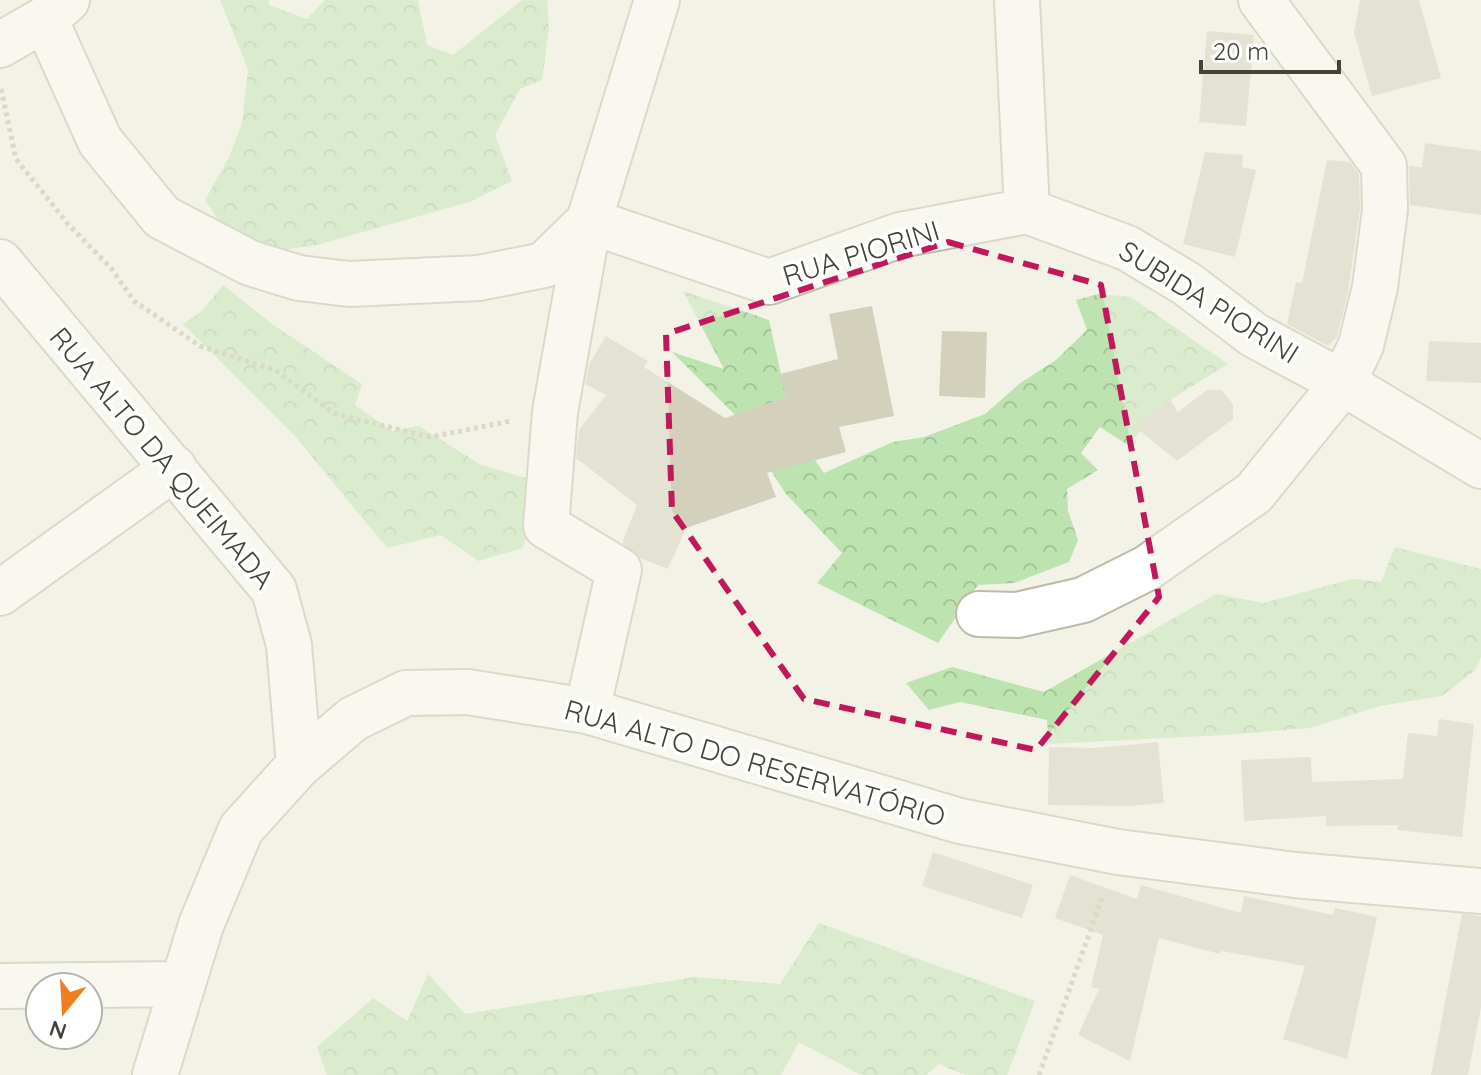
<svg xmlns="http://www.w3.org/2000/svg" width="1481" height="1075" font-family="Quicksand,sans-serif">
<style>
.forest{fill:url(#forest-crowns)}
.building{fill:#d3d1bc}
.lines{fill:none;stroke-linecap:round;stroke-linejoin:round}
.minor-casing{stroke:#bdbca9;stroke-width:48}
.path{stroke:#bebc9b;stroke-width:5;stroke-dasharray:4 4;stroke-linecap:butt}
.minor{stroke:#fff;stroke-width:44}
.marked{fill:none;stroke:#c2185b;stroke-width:6;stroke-dasharray:16 10;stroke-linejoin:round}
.labels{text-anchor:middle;stroke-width:7;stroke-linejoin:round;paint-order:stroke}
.street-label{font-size:28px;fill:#444335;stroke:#fff}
</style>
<defs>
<pattern id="forest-crowns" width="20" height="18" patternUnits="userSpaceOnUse" patternTransform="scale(2)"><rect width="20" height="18" fill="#bde4b0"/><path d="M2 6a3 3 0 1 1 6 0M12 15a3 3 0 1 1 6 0" fill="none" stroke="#a4c598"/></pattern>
</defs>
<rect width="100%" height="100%" fill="#f2f2e6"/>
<!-- forest -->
<path class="forest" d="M220 0H269V5L307 19 325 0H418L427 45 453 55 522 0H547L549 29 542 80 520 89 495 135 512 181 469 202 317 245 275 251 226 232 205 200 229 157 242 124 248 69Z
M223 285 272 324 362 384 355 405 392 431 419 426 481 465 540 482 523 548 478 561 441 535 387 548 295 436 183 324 202 311Z
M683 291 769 320 793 428 824 473 893 442 924 437 985 414 1019 384 1056 360 1087 330 1076 300 1099 294 1131 297 1228 364 1170 400 1128 445 1100 427 1081 453 1098 470 1067 489 1068 511 1078 540 1069 562 1014 583 978 585 938 643 817 583 842 553 786 494 736 416 672 352 724 369Z
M1395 547 1481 569V657L1475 670 1442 696 1380 706 1310 728 1225 735 1049 744 1047 720 960 702 929 710 906 683 952 667 1044 692 1216 594 1264 603 1352 579 1381 582Z
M819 923 1035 1001 1007 1075H965L939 1064 926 1075H861L799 1042 781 1075H327L317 1047 373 998 407 1021 428 974 465 1014 695 977 780 984Z"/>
<!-- building -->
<path class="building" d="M1360 0H1419L1441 78 1372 96 1354 32Z
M1207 31 1254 35 1246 126 1199 122Z
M1425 143 1481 151V215L1410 205 1409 166 1422 167Z
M1205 152 1243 155 1242 167 1256 170 1235 257 1183 244Z
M1327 160 1350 162 1359 174 1360 209 1348 292 1337 337 1328 346 1287 324 1296 282 1302 283Z
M872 306 894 416 839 427 846 452 767 473 776 497 686 528 668 569 640 558 622 543 637 505 576 458 579 430 606 395 585 384 589 365 606 336 648 361 644 367 725 418 786 397 780 374 838 359 829 314Z
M942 331 987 332 985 398 939 396Z
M1429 341 1481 343V383L1426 381Z
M1207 390H1222L1233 404V419L1177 461 1134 426 1170 400 1178 412Z
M1439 719 1474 724 1462 837 1397 830 1398 825 1326 826V816L1244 821 1241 760 1311 757 1312 782 1403 779 1408 733 1437 736Z
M1158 742 1164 803 1129 806 1048 805 1049 747 1095 748Z
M933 852 1033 885 1022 918 922 886Z
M1070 875 1137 899 1141 885 1241 913 1244 896 1333 915 1335 908 1377 917 1347 1059 1283 1039 1305 966 1221 951 1220 954 1159 938 1130 1061 1078 1035 1099 989 1091 987 1103 935 1055 918Z
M1462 914 1481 916V1007L1468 1075H1431Z"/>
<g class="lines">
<!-- minor casing -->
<g class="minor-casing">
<path id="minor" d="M1261 0 1384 166 1385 210 1375 287 1361 345 1343 383 1481 466
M45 19 100 141 162 217 250 263 299 278 349 284 479 278 544 265 589 221 769 282 900 235 1027 211 1017 0
M0 45 45 19 67 0
M0 262 274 590 289 645 299 765
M0 593 174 468
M979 614 1017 615 1083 600 1147 568 1254 493 1343 383 1254 335 1187 284 1127 248 1027 211
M587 711 619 570 546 526 555 412 589 221 657 0
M0 986 182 984
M155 1075 201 925 241 829 299 765 353 719 406 693 468 692 587 711 960 821 1118 852 1295 875 1481 891"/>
</g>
<!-- path -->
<path class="path" d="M1 89 16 159 68 224 111 268 134 301 200 346 275 370 335 414 430 437 511 421
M1039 1075 1103 895"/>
<!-- minor -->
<use href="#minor" class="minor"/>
</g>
<!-- marked area -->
<path d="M0 0H1481V1075H0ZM948 242 1101 285 1159 597 1036 750 804 699 672 511 666 334Z" fill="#f2f2e6" fill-opacity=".55" fill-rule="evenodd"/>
<path class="marked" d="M948 242 1101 285 1159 597 1036 750 804 699 672 511 666 334Z"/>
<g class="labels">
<!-- street labels -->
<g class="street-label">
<text transform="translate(861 253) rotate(-17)" y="10">RUA PIORINI</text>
<text transform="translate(1209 302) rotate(32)" y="10">SUBIDA PIORINI</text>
<text transform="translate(162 458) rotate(50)" y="10">RUA ALTO DA QUEIMADA</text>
<text transform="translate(755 763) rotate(16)" y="10">RUA ALTO DO RESERVATÓRIO</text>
</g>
</g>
<!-- north arrow -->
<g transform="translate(64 1011) rotate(198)"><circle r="38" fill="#ffffff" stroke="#b4b4ae" stroke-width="2"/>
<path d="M0-6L14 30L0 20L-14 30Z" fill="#ee7e20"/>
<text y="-12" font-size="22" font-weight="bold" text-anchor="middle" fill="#444335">N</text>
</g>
<!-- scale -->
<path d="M1201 60v12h138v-12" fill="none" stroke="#444335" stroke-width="4"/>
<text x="1213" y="60" font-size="24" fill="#444335" stroke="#ffffff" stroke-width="6" paint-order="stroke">20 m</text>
</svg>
